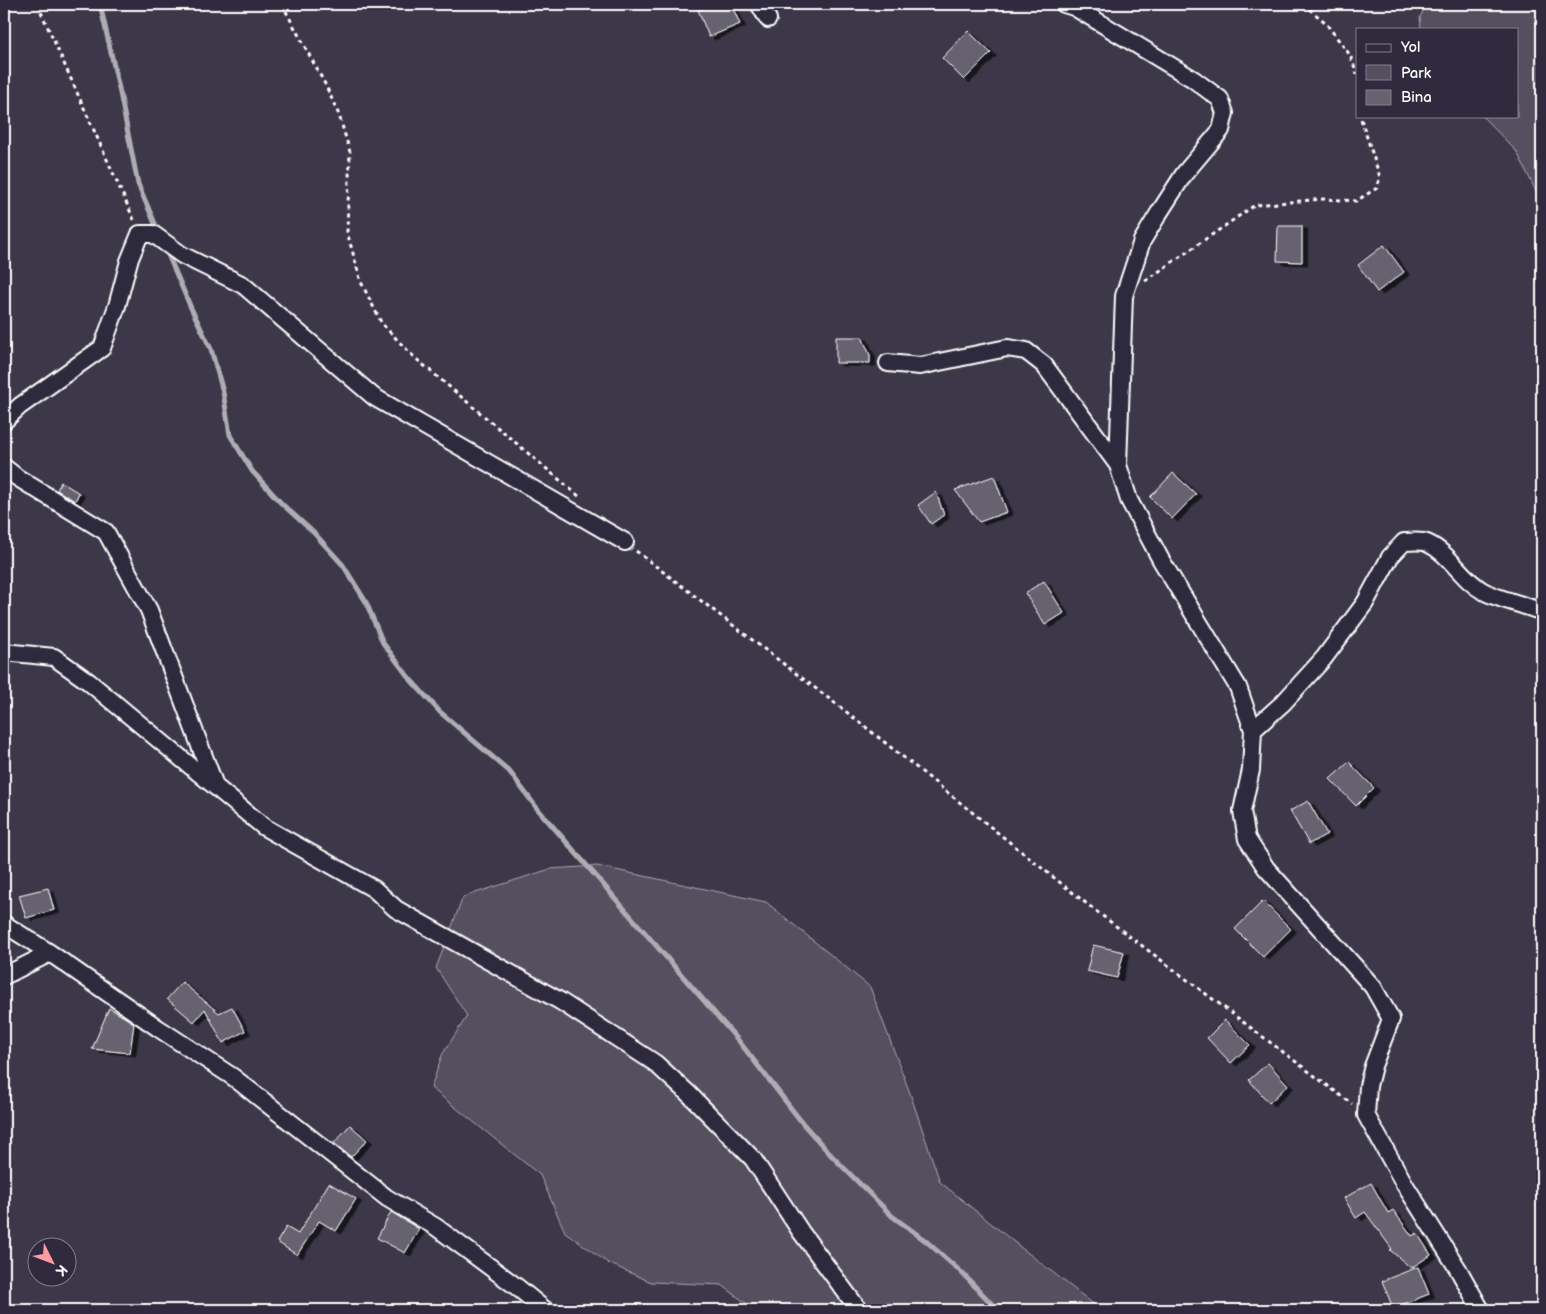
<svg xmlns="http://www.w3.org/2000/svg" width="1546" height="1314" font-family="'Balsamiq Sans',sans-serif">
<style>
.green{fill:#555060;stroke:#aaa8b0}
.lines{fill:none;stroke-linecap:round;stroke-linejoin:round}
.stream{stroke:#afadb4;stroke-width:5}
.building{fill:#666270;stroke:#fff;filter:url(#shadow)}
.minor-casing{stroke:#fff;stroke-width:20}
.path{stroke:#fff;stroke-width:3;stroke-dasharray:4 4;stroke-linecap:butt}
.minor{stroke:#2f2a3d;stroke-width:16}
</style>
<defs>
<filter id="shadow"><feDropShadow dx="5.5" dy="3" stdDeviation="0" flood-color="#0009"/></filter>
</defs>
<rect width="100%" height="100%" fill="#3c3749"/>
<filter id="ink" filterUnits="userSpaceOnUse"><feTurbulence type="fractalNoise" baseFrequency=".02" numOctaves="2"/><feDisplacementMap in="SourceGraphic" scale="10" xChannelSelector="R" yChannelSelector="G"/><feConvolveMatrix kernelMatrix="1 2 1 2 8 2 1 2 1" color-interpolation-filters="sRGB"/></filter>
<g filter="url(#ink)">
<!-- green -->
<path class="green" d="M1427 4H1542V204L1517 152 1482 116H1517V29H1421L1420 17Z
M597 866 766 902 870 987 911 1096 940 1182 1019 1246 1096 1306 1098 1310H755L722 1285 651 1282 608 1263 565 1232 540 1175 431 1088 442 1055 467 1016 436 968 463 897 550 869Z"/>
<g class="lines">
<!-- stream -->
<path class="stream" d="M100 4 120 93 138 184 159 233
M166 250 191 308 211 349 223 392 230 435 252 471 282 504 314 533 343 565 366 602 383 643 410 679 440 712 509 771 536 807 738 1040 804 1125 832 1156 892 1216 926 1241 961 1272 998 1310"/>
</g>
<!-- building -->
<path class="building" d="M714 4H731L740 24 709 37 698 10Z
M968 31 991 53 964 80 942 58Z
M1278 226H1302V262L1277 261Z
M1384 245 1404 272 1377 292 1358 265Z
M836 337H862L870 355V363H836Z
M1173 473 1196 494 1172 519 1150 497Z
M994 476 1007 512 979 522 955 490Z
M61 482 79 493 75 501 57 490Z
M936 492 944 515 931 524 918 505Z
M1044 581 1064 613 1045 625 1025 593Z
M1349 762 1374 788 1356 806 1330 779Z
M1308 801 1327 834 1309 844 1290 811Z
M48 888 54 910 26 918 19 895Z
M1263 901 1291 929 1263 957 1235 929Z
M1093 945 1124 952 1117 978 1087 971Z
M182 982 219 1013 232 1007 245 1031 223 1043 205 1009 194 1022 167 999Z
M109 1008 134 1023 130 1053 92 1049Z
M1225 1020 1250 1045 1231 1063 1207 1038Z
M1268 1063 1288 1085 1269 1103 1249 1080Z
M350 1125 367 1140 351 1157 334 1143Z
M329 1183 356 1199 336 1231 319 1221 297 1255 277 1242 286 1227 298 1234Z
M1371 1183 1388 1213 1393 1210 1412 1236 1417 1233 1431 1255 1411 1268 1390 1250 1392 1249 1365 1212 1356 1218 1344 1198Z
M391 1212 419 1229 405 1253 377 1238Z
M1418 1267 1429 1294 1393 1308 1382 1281Z"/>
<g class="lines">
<!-- minor casing -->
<g class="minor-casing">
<path id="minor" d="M759 4 768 19
M1064 4 1074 7 1193 79 1220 99 1225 113 1221 130 1184 174 1159 213 1142 241 1124 296 1118 465 1129 500 1161 560 1238 687 1253 730 1251 770 1242 811 1247 839 1266 868 1373 987 1391 1019 1373 1066 1368 1086 1366 1115 1405 1185 1458 1269 1481 1310
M888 363 920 366 1007 348 1026 351 1044 365 1118 465
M4 421 20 406 102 348 117 306 129 261 140 234H153L182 255 243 285 374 397 625 542
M4 467 18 478 106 532 149 610 214 783
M4 652 54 657 89 682 264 827 374 889 396 909 560 1001 655 1063 690 1095 753 1159 801 1232 859 1310
M1253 730 1283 703 1324 658 1365 603 1390 557 1404 542C1411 542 1420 540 1427 543 1450 553 1461 579 1483 591 1498 599 1518 603 1534 609L1542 611
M4 924 50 953 158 1028 233 1077 387 1198 436 1227 517 1287 545 1310
M4 976 50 953"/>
</g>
<!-- path -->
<path class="path" d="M39 4 41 12 135 222
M282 4 326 86 339 115 350 152 347 232 361 282 382 324 414 357 580 497
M1303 4 1325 22 1350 55 1357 74
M1145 281 1255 205 1323 199 1356 201 1377 188 1380 177 1360 116
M636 551 853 717 1092 908 1352 1104"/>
<!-- minor -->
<use href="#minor" class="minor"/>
</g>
</g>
<!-- margin -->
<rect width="1546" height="1314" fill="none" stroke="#2f2a3d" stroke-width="20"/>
<rect x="10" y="10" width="1526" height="1294" fill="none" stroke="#fff" stroke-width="2" filter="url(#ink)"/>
<!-- legend -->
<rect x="1356" y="28" width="162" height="90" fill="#2f2a3d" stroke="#827f8b"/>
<rect x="1366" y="44" width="25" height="8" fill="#2f2a3d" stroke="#827f8b"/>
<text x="1401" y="52" font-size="15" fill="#ffffff">Yol</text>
<rect x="1366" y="65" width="25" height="15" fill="#555060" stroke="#827f8b"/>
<text x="1401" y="78" font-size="15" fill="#ffffff">Park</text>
<rect x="1366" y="90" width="25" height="15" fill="#666270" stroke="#827f8b"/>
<text x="1401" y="102" font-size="15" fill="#ffffff">Bina</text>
<!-- north arrow -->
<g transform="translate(52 1262) rotate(132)"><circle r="24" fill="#2f2a3d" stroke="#827f8b"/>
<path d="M0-4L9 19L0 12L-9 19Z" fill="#ff9aa2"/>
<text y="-8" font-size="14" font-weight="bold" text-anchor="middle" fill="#ffffff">K</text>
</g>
</svg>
